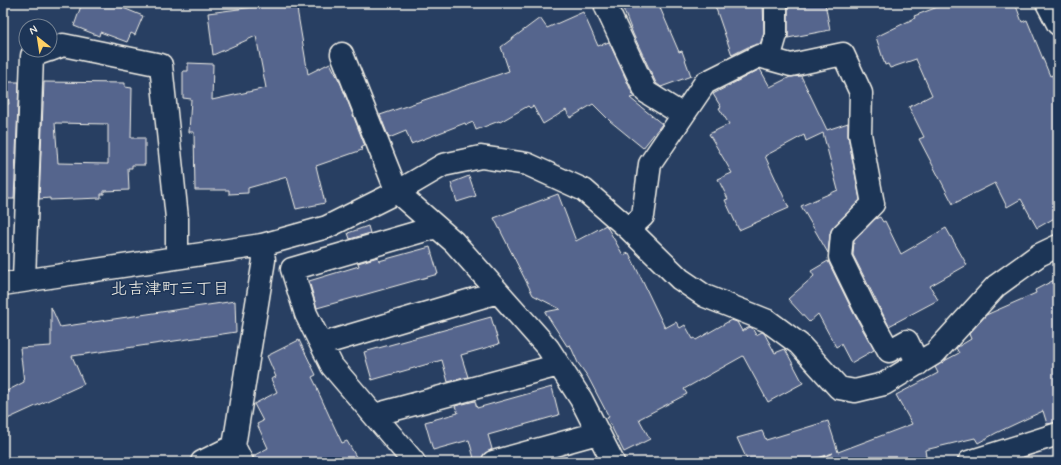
<svg xmlns="http://www.w3.org/2000/svg" width="1061" height="465" font-family="Mynerve,'Klee One',sans-serif">
<style>
.building{fill:#54658d;stroke:#f4f1e8;fill-rule:evenodd}
.lines{fill:none;stroke-linecap:round;stroke-linejoin:round}
.minor-casing{stroke:#f4f1e8;stroke-width:25}
.minor{stroke:#1d3557;stroke-width:22}
.labels{text-anchor:middle;stroke-width:3;stroke-linejoin:round;paint-order:stroke}
.neighbourhood-label{font-size:17px;fill:#f4f1e8;stroke:#1d3557}
</style>
<rect width="100%" height="100%" fill="#283f62"/>
<filter id="ink" filterUnits="userSpaceOnUse"><feTurbulence type="fractalNoise" baseFrequency=".025" numOctaves="2"/><feDisplacementMap in="SourceGraphic" scale="8" xChannelSelector="R" yChannelSelector="G"/><feConvolveMatrix kernelMatrix="1 2 1 2 8 2 1 2 1" color-interpolation-filters="sRGB"/></filter>
<g filter="url(#ink)">
<!-- building -->
<path class="building" d="M82 3H111L143 16 135 35 131 33 127 42 100 32 99 36 74 26Z
M285 3H296L308 74 330 63 341 84 365 146 361 147 362 150 316 166 325 203 296 209 287 177 248 188V193L229 194V190H195L194 132H189L191 99 183 98V71H188V63L213 64 212 100 266 88 256 36 213 55 208 13Z
M621 3H658L679 52 682 51 691 76 661 87 656 83 633 34Z
M714 3H763L764 33 760 44 748 47 732 55Z
M805 3H825L830 30 788 38V6Z
M948 3H1015L1022 22 1027 20 1050 76 1052 75 1058 87V216L1037 228 1021 199 1007 207 995 183 953 204 919 139 924 137 909 107 932 95 916 59 890 68 888 64 885 65 876 37 915 18 914 16Z
M583 12 598 46 609 42 634 97 630 98 662 124 643 148 610 121 593 104 570 118 566 110 543 124 533 106 530 108 528 106 500 122 499 121 476 130 473 122 466 125 465 123 411 144 406 131 389 138 380 115 509 71 501 47 540 18 547 28Z
M760 69 770 87 790 77 801 76 827 130 848 123V136L860 200 833 227 830 234 828 253 801 206 838 190 823 133 806 141 804 135 765 156 789 208 739 230 725 200 728 199 718 179 732 173 709 134 729 124 719 108 721 107 713 94Z
M6 82H19L14 199H3V105L9 104Z
M44 82 125 83V87L132 88 131 138H145V165H132V168H128L129 190 104 191V194H101V198L50 200V198L39 199ZM55 123 108 124V164L58 163Z
M469 176 476 196 457 202 451 183Z
M558 194 576 241 606 225 623 255 629 253 665 328 676 322 680 328 685 325 693 339 695 338 696 340 731 320 737 322 742 331 750 327 752 328 756 335 762 332 764 333 775 353 785 349 803 383 768 402 743 356 684 389 687 394 639 419 650 439 624 452 607 418 609 417 588 377 578 363 570 345 567 346 545 312 560 309 533 295 494 218Z
M880 217 883 222 885 221 901 254 946 228 967 265 930 286 938 300 889 326 853 255 854 241 875 219Z
M368 226 370 233 350 239 348 233Z
M430 247 438 274 317 308 309 281 359 266 358 263 378 257 379 261Z
M828 261 853 312 874 350 851 363 841 344 836 347 818 314 809 322 788 299 814 276 811 271Z
M1058 278V422L1047 424 1043 411 996 433 978 443 975 438 925 450 926 456 900 462H816V460L833 453 805 462H748L737 438 762 431 766 440 828 421 838 452 912 424 896 395 938 373 935 367 946 360 959 353 956 348 971 339 969 334 986 315 1036 293 1035 290Z
M235 301 236 332 72 356 84 384 3 421V393L24 382 20 348 51 346V307L60 327Z
M491 317 499 344 461 355 468 377 448 382 442 360 372 380 364 352Z
M299 340 316 375 312 377 318 389H317L333 424 342 443 347 441 359 462H254L253 456 268 448 257 424 263 421 254 404 277 392 271 379 276 377 267 356Z
M552 387 559 415 488 435 492 449 484 454 481 462H475L469 440 433 450 425 422 458 413 455 406 475 401 477 408Z"/>
<g class="lines">
<!-- minor casing -->
<g class="minor-casing">
<path id="minor" d="M1047 3 1058 24
M606 7 646 92 683 115
M50 50 63 45 161 65 177 218V257
M342 54 397 192 454 242 548 348 581 399 613 462
M769 59 776 35V3
M629 229 643 216 650 164 705 83 759 56 791 65 843 54 861 93 860 134 873 204 842 235 840 257 864 306 889 351 907 341 918 364
M24 280 32 56 49 50
M3 284 262 245 327 227 397 192 443 165 481 157 527 164 584 190 629 229 680 279 705 296 768 321 799 344 839 388 855 391 884 384 935 353 996 286 1039 255 1058 246
M322 344 498 292
M374 415 559 365
M202 462 234 446
M242 462 234 446 264 260 262 245
M414 462 332 366 306 314 292 269 436 227
M493 462 598 433
M969 462 1058 434"/>
</g>
<!-- minor -->
<use href="#minor" class="minor"/>
</g>
</g>
<g class="labels">
<!-- neighbourhood labels -->
<g class="neighbourhood-label">
<text x="170" y="294">北吉津町三丁目</text>
</g>
</g>
<!-- margin -->
<rect width="1061" height="465" fill="none" stroke="#1d3557" stroke-width="16"/>
<rect x="8" y="8" width="1045" height="449" fill="none" stroke="#f4f1e8" stroke-width="1.5" filter="url(#ink)"/>
<!-- north arrow -->
<g transform="translate(38 38) rotate(330)"><circle r="19" fill="#1d3557" stroke="#738091"/>
<path d="M0-3L7 15L0 10L-7 15Z" fill="#ffd166"/>
<text y="-6" font-size="11" font-weight="bold" text-anchor="middle" fill="#f4f1e8">N</text>
</g>
</svg>
